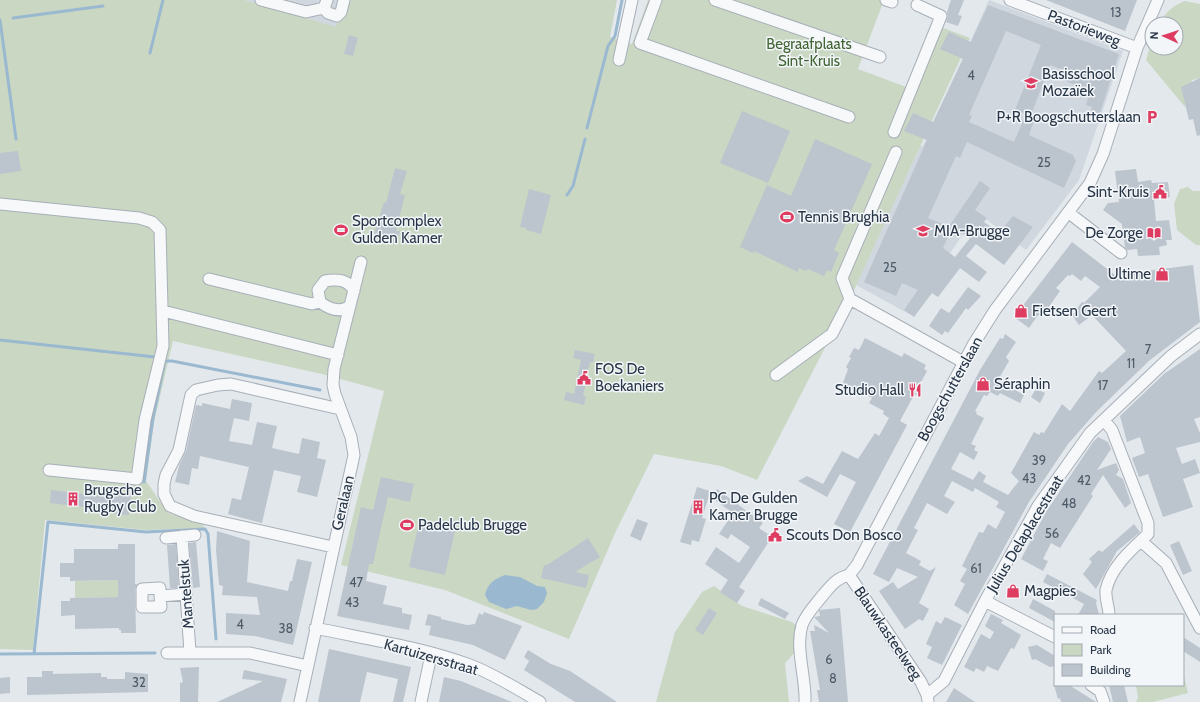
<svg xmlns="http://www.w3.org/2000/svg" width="1200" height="702" font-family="Cabin,sans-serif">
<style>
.built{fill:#d1d7df}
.green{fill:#cad7c3}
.water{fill:#9ab9d0}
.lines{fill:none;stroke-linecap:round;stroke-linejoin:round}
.stream{stroke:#9ab9d0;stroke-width:3}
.building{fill:#bcc4cd;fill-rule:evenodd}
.minor-casing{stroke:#a7afb8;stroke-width:13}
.minor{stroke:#f7f8fa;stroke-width:11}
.labels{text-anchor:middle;stroke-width:3;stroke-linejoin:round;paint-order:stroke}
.number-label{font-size:13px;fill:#4d5a68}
.street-label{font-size:15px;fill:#283647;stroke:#f3f6f9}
.park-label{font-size:15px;fill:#416534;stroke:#f3f6f9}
.poi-label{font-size:15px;fill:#283647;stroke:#f3f6f9;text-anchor:start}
</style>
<rect width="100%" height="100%" fill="#e3e8ed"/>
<!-- built -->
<path class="built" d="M244 0H345L337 28Z
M989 0 1123 51 1079 180 1026 250 978 213 936 273 949 282 938 297 925 288 909 314 856 285 919 149 920 146H923Z"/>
<!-- green -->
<path class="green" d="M0 0H244L336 27 345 0H617L610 37 632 44 648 0H884L858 69 909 88 935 25 970 38 850 299 757 480 721 466 654 454 616 531 569 639 445 590 341 565 384 391 322 374 173 341 154 422 146 481 168 513 203 524 204 528 146 530 45 520 33 650 0 649Z
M1185 1 1200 4V78L1192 80 1185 107 1146 60 1152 40V48H1176V24H1159C1165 13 1173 5 1185 1Z
M1188 187 1193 191H1200V245H1196L1177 230 1174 204 1180 189Z
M118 580V597L75 598V581Z
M714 586 742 606 792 622 798 627 796 651 785 663 789 702H656L675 632 702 592Z
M1183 672 1188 693 1153 702H1136L1138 698 1136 685H1183Z"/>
<!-- water -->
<path class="water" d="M505 575 520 577 537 586 545 587 547 593 544 602 537 609 531 610 517 606 506 609 489 602 485 595C488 583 494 579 505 575Z"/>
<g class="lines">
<!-- stream -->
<path class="stream" d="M13 18 103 6
M0 20 16 139
M150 53 163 0
M587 128 608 46 615 36 622 0
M567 195 573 186 585 139
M0 340 155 357
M144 482 153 418 165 361H172L320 390
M0 654 155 653
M34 654 48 522 146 532 205 529 208 534 216 639"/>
</g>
<!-- building -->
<path class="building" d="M951 0H964L958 15 962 16 958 26 946 22 948 16 947 12Z
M1046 0H1137L1125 31Z
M988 5 1119 54 1099 116 1090 113 1092 107 1086 105 1090 91 1066 81 1063 80 1067 71 1050 65 1031 115 1026 114 1035 118 1029 135 1073 155 1076 161 1064 188 967 142 960 158 956 156 928 218 952 228 943 248 955 257 970 238 950 225 980 181 990 188 975 210 987 218 984 222 999 233 1013 216 1033 227 1004 265 976 244 966 256 987 272 979 282 960 268 938 297 932 293 914 317 904 310 918 290 902 283 896 296 864 282 927 140 904 131 913 113 933 122 963 59 940 49 949 32 971 42ZM1006 31 1041 45 1015 110 1026 114 1014 142 969 122 972 116 969 115Z
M349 35 358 38 353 56 344 54Z
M1200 78V135L1197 136 1193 119 1189 120 1181 87Z
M742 111 790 131 768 183 720 163Z
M815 139 872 164 834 250 839 253 831 272 827 270 824 276 808 269 806 271 799 268 798 272 754 251 753 253 740 247 767 185 791 196Z
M18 151 21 171 0 174V153Z
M395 168 407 171 400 194 405 195 396 231H400L396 244 373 238 384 202 386 203Z
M1136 169 1138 182 1151 180 1152 183 1168 182 1170 197 1154 200 1156 221 1169 220 1172 240H1166L1167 245 1159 247 1160 255 1138 256 1137 249 1127 250 1125 247 1122 224 1103 210 1108 203 1119 202 1115 171Z
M529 189 551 195 541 234 526 230V228L520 227Z
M1072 242 1115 275 1193 265 1200 322 1150 360 1097 411 1068 444 1029 502 968 614 954 605 965 584 960 581 967 569 962 566 979 532 983 533 988 524 996 529 1005 512 996 507 999 502 975 488 973 492 952 481 944 496 955 502 947 514 927 503 914 528 918 530 906 553 921 561 919 565 930 571 936 567 919 603 929 609 923 621 919 619 905 629 879 591 893 582 898 589 918 577 897 568 889 582 873 574 980 370 1000 338 1003 339 1005 334 1016 342 1006 357 1009 361 998 380 1024 395 1020 403 1000 393 998 396 990 392 987 396 984 395 975 411 977 412 976 414 984 418 971 444 976 446 974 450 978 452 974 460 960 452 951 469 973 480 979 471 986 476 983 482 1008 495 1019 481 1011 473 1034 432 1039 435 1041 432 1044 433 1062 404 1070 411 1099 371 1102 373 1126 351 1092 315 1079 325 1072 315 1082 302 1084 303 1100 287 1085 276 1081 281 1072 274 1070 276 1068 275 1056 288 1060 291 1041 318 1038 315 1029 328 1014 317Z
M968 287 981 296 968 310 966 308 948 333 945 331 942 335 929 326 941 308 949 313Z
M865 338 902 357 904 353 926 365 924 369 927 371 920 384 922 389 921 393 914 395 900 421 907 425 850 532 834 524 856 482 840 474 827 497 798 481 807 476 823 484 842 451 858 459 875 433 879 436 889 418 883 414 884 411 869 403 872 398 843 383 848 369 846 367 851 358 849 357 854 348 859 350Z
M1200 349V417L1194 419 1200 433V442L1176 448 1182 464 1195 459 1200 473 1183 479 1193 507 1163 517 1148 474 1139 477 1132 458 1145 453 1140 437 1127 442 1120 416 1164 374Z
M575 350 595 354 593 362H590L583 396H586L584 405 564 400 566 392 574 394 581 360 573 358Z
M1036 389 1045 393 1040 403 1031 397Z
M232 399 252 403 249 421 234 418 229 441 252 445 257 422 277 426 272 448 299 454 302 438 320 442 317 458 326 460 317 497 297 492 301 476 274 470 262 523 228 514 232 498 241 500 249 467 200 456 198 469 192 468 189 485 175 482 179 466 186 451 196 405 202 406V403L230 409Z
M1098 437 1108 442 1111 449 1097 470 1116 463 1119 470 1116 475 1123 479 1131 503 1125 508 1103 475 1091 494 1093 496 1060 548 1051 543 1043 559 1048 561 1043 571 1021 559 1046 512 1093 442Z
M381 477 414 484 410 502 388 497 373 564H369L366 581 387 586 383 604 402 608V613L412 615 409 630 337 616 361 507 373 510Z
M697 487 716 493 717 489 763 523 759 528 772 537 739 587 745 591 737 603 720 592 728 580 705 564 716 547 739 563 750 547 731 534 728 539 719 534 733 513 709 496 702 518 706 519 699 542 692 540 691 545 680 542Z
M51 490 110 497V492L131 495 129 515 108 513V510L50 503Z
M637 519 648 523 641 541 630 536Z
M419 523 455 531 445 575 409 567Z
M1134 524 1140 532 1117 551 1096 589 1083 574 1092 562 1089 559 1099 550 1102 552Z
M217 531 250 541 247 582 288 591 290 581H292L297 559 312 562 293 645 255 636 226 634V613L260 615 257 597 222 595 223 586 219 585 216 550Z
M588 538 600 557 575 572 589 575 586 588 541 578 544 565H547Z
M1179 541 1192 571 1183 575 1170 545Z
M196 542 200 587 193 588 189 543Z
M118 544H135V584H137L135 589 136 633H121V630H119V628L75 629V615L61 616V601H70V598L118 597V580L70 581V577H60V563H74V549H118Z
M176 544 179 588H170L167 545Z
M1047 574 1097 600 1096 603 1099 615H1078L1084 604 1043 582Z
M761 598 789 613 785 619 758 605Z
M1033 599 1055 611V622L1029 608Z
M709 608 717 613 703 635 695 630Z
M840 608 848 702H819L817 690H820L810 631H815L814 625 829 633 814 617 820 616 819 610Z
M484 612 522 626 505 660 473 645 429 635 431 626 425 625 428 614 441 617V619L467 625 475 624 479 613 483 615Z
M991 614 1003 620 1001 623 1021 635 1014 649 1011 648 998 671 987 666 984 672 976 668 974 672 964 667 981 634 990 639 994 632 985 626Z
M945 617 962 625 942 665 927 658 932 647 926 644 936 621 941 624Z
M1183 637 1200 648V662L1183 651Z
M1037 645 1055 656V666L1050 667 1035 659 1032 660 1028 647Z
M329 649 411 667 403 702H393L398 679 367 672 360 702H318Z
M528 650 551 664 570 671 617 702H575L524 670 529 661 524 657Z
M199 667 198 702H180V683L183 682 180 668Z
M244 670 287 679 281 702H217L263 681 242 679Z
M42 671H53V674L101 673V677H107V679H125V672L148 674V692L27 695V677H42Z
M10 677V693L0 694V678Z
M444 677 461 681 512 702H439Z
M1054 685H1069L1096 702H1061L1060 698 1058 699Z
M1109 685H1124L1128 702H1113Z
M954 688 975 702H946Z"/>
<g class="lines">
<!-- minor casing -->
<g class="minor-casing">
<path id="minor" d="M261 0 306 12 324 8
M327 0 324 8 328 13 337 16 341 12 344 0
M656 0 640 43 849 117
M715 0 880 57
M886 0 892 2
M1010 0 1137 48
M619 60 632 0
M894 132 941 16 917 5
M0 204 139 218 152 222 160 230 163 346 145 420 137 479 49 470
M1069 213 1121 253
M209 279 312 304 320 302
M850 299 842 278 896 152
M350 306C340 313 329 309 320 302L318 290 325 281C336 279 348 279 354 291
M163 311 338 355
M776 375 832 334 850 299 963 362
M1104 420 1112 430 1148 523V534C1132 549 1111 567 1106 590 1105 599 1109 607 1109 615
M182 536 190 652
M166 538 195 535
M1141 541 1166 563 1200 628
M333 547 194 516 170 506 164 494V484L166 475 179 450 191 395 196 390 218 385 231 384 340 409
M849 575 857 565 973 345 995 310 1090 183 1103 154 1137 48 1158 0
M849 575 921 682 927 695 928 701
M160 596 161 607H142V589L160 588V596L186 594
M985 601 1055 637
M315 628C367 639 420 647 470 665 494 674 517 689 540 702
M167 653H250L308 666
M1091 685 1100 691 1104 702
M927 695 944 681 985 601 1038 506 1090 433 1171 356 1200 334
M300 702 354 455 351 437 335 394 333 385 334 369 361 262
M421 702 431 655
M805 702C806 677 795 649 802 625 806 614 816 604 823 595 831 586 836 578 849 575"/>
</g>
<!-- minor -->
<use href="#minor" class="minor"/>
</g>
<!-- icons -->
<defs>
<g id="school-bare" transform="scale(1.08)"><path d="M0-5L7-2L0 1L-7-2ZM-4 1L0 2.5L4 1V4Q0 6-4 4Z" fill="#de3c60" stroke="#f3f6f9" stroke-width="2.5" paint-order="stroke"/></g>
<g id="parking-bare" transform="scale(1.08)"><path d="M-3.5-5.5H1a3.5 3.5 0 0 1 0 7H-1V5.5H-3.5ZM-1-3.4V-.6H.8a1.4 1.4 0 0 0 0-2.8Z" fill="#de3c60" stroke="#f3f6f9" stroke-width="2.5" paint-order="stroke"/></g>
<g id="civic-bare" transform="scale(1.08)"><path d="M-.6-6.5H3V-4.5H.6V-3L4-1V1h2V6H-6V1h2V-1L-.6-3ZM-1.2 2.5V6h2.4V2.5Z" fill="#de3c60" stroke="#f3f6f9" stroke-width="2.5" paint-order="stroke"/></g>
<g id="stadium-bare" transform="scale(1.08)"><path d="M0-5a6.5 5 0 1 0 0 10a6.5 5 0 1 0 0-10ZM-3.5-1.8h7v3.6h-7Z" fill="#de3c60" stroke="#f3f6f9" stroke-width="2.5" paint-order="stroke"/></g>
<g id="library-bare" transform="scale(1.08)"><path d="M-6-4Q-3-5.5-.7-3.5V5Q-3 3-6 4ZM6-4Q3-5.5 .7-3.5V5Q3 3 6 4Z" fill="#de3c60" stroke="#f3f6f9" stroke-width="2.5" paint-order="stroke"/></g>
<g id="shop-bare" transform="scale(1.08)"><path d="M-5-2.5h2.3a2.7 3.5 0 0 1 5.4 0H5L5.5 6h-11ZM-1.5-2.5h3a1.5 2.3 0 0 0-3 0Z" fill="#de3c60" stroke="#f3f6f9" stroke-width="2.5" paint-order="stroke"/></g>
<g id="restaurant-bare" transform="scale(1.08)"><path d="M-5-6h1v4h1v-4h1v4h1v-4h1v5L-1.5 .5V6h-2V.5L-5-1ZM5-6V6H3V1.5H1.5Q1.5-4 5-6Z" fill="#de3c60" stroke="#f3f6f9" stroke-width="2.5" paint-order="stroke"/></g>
<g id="building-bare" transform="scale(1.08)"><path d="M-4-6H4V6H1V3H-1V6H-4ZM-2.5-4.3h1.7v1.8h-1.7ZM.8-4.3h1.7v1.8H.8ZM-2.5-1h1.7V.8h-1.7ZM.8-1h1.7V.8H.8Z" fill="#de3c60" stroke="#f3f6f9" stroke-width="2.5" paint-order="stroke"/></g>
</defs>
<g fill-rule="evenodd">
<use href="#school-bare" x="1031" y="83"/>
<use href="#parking-bare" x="1152" y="117"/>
<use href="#civic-bare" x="1160" y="192"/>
<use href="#stadium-bare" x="787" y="217"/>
<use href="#stadium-bare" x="341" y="230"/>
<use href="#school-bare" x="923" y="231"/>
<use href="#library-bare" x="1154" y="233"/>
<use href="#shop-bare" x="1162" y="274"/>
<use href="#shop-bare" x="1021" y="311"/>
<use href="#civic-bare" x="584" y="378"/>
<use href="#shop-bare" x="983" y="384"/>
<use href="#restaurant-bare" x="915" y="390"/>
<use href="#building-bare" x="73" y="499"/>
<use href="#building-bare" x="698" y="507"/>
<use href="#stadium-bare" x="407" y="525"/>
<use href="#civic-bare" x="775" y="535"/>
<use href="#shop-bare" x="1013" y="591"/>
</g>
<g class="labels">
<!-- number labels -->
<g class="number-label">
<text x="1116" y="17">13</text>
<text x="971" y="80">4</text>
<text x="1044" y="167">25</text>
<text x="890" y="272">25</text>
<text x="1148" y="354">7</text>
<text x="1131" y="368">11</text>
<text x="1103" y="390">17</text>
<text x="1039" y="465">39</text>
<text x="1029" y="483">43</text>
<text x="1084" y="485">42</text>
<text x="1069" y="508">48</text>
<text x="1052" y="538">56</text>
<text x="976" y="573">61</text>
<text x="356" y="587">47</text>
<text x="352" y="607">43</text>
<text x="240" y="629">4</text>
<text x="286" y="633">38</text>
<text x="829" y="664">6</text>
<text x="833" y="683">8</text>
<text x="139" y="687">32</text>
</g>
<!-- street labels -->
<g class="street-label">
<text transform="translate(1084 28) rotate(21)" y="5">Pastorieweg</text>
<text transform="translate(950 389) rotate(-61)" y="5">Boogschutterslaan</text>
<text transform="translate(343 503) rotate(-77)" y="5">Geralaan</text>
<text transform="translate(1025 534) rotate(-59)" y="5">Julius Delaplacestraat</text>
<text transform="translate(186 594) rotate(-94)" y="5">Mantelstuk</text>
<text transform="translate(888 633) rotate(56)" y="5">Blauwkasteelweg</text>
<text transform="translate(431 657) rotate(16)" y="5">Kartuizersstraat</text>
</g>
<!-- park labels -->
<g class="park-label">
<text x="809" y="49">Begraafplaats<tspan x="809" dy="17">Sint-Kruis</tspan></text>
</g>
<!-- poi labels -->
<g class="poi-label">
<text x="1042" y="79">Basisschool<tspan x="1042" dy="17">Mozaïek</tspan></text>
<text x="1141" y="122" text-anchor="end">P+R Boogschutterslaan</text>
<text x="1149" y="197" text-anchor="end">Sint-Kruis</text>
<text x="798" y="222">Tennis Brughia</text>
<text x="352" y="226">Sportcomplex<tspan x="352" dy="17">Gulden Kamer</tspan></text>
<text x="934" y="236">MIA-Brugge</text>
<text x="1143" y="238" text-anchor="end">De Zorge</text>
<text x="1151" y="279" text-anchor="end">Ultime</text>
<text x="1032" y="316">Fietsen Geert</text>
<text x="595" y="374">FOS De<tspan x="595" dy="17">Boekaniers</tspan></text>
<text x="994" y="389">Séraphin</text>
<text x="904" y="395" text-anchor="end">Studio Hall</text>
<text x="84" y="495">Brugsche<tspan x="84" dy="17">Rugby Club</tspan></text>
<text x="709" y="503">PC De Gulden<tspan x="709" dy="17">Kamer Brugge</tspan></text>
<text x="418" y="530">Padelclub Brugge</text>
<text x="786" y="540">Scouts Don Bosco</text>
<text x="1024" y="596">Magpies</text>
</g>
</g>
<!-- legend -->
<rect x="1054" y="614" width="130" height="72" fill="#f3f6f9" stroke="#a2a9b2"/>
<rect x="1062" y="627" width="20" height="6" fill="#f7f8fa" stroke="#a2a9b2"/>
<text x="1090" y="634" font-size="12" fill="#283647">Road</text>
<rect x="1062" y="644" width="20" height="12" fill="#cad7c3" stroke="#a2a9b2"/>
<text x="1090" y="654" font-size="12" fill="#283647">Park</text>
<rect x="1062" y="664" width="20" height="12" fill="#bcc4cd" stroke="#a2a9b2"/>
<text x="1090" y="674" font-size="12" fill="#283647">Building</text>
<!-- north arrow -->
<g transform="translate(1164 36) rotate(273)"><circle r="19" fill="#f3f6f9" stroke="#a2a9b2"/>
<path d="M0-3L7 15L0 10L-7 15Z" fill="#de3c60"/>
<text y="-6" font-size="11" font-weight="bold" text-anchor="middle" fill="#283647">N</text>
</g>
</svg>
